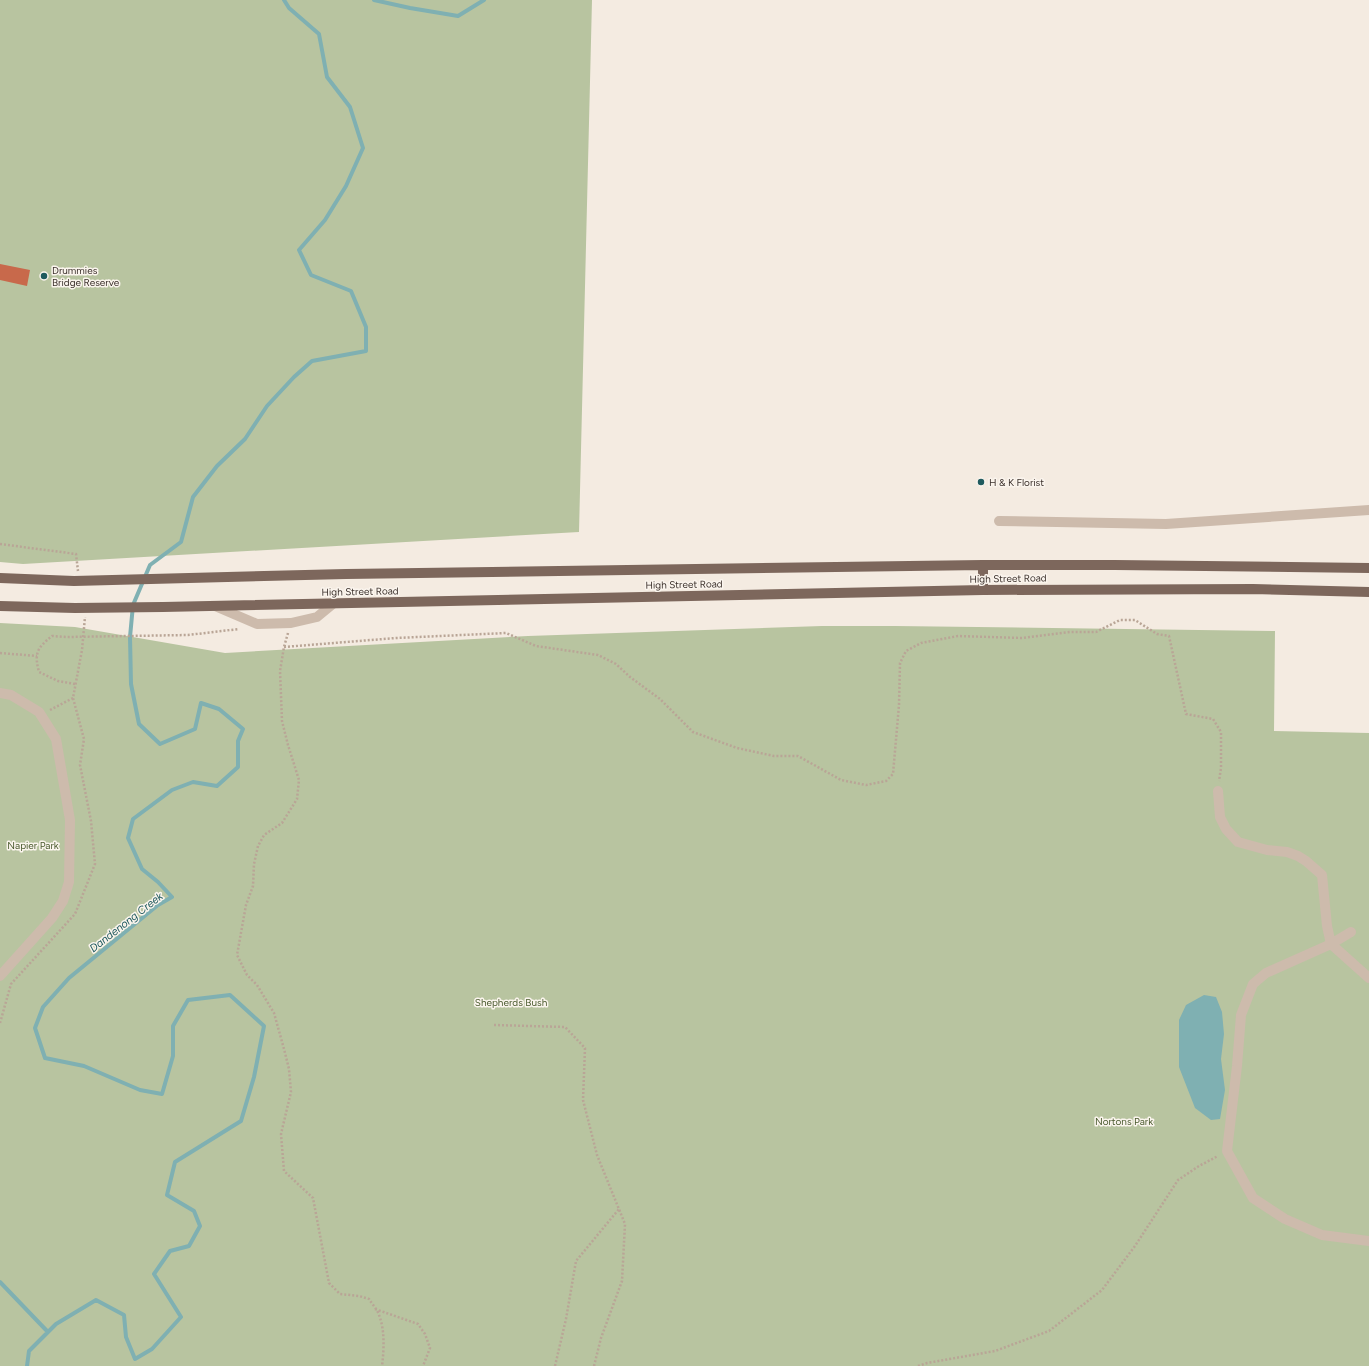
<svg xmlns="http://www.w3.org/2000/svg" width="1369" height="1366" font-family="Figtree,sans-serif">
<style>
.green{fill:#b8c4a0}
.water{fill:#7fb0b2}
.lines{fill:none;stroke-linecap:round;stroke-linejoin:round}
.stream{stroke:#7fb0b2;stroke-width:4}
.building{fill:#c8694b}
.path{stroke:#b9a596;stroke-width:2.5;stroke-dasharray:2 2;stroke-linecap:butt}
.minor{stroke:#cdbbac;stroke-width:10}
.major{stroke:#7d675c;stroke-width:10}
.poi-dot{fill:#1f5a5e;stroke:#fbf5ee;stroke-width:1.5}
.labels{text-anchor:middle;stroke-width:3;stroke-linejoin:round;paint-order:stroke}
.poi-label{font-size:10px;fill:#3b302b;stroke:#fbf5ee;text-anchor:start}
.street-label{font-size:10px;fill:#3b302b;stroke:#fbf5ee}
.park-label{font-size:10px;fill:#4a5a2e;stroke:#fbf5ee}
.water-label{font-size:11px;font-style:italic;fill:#1f5a5e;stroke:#fbf5ee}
</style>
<rect width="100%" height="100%" fill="#f4ebe1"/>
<!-- green -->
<path class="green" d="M0 0H592L579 532 23 564 0 562Z
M0 623 75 627 225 653 528 636 822 626H895L1275 631 1274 731 1369 733V1366H0Z"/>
<!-- water -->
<path class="water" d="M1204 995 1216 997 1222 1012 1224 1034 1221 1059 1225 1090 1220 1119 1211 1120 1195 1108 1179 1067V1020L1186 1005Z"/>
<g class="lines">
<!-- stream -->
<path class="stream" d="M374 0 410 8 458 16 484 0
M0 1282 47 1331
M27 1366 29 1351 56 1324 96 1300 124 1315 126 1337 135 1359 152 1349 181 1317 154 1274 170 1251 189 1246 200 1226 194 1211 167 1195 175 1162 241 1121 254 1077 264 1026 230 995 188 1000 173 1026V1056L162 1094 140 1090 84 1066 45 1058 35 1028 43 1007 69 978 158 905 172 897 158 882 142 869 128 838 133 819 172 790 193 782 217 786 238 767V741L243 729 219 709 201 703 195 729 160 744 139 724 131 684 130 637 133 605 150 565 181 542 193 497 217 466 245 439 267 406 294 377 312 361 366 351V327L351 291 311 275 299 250 325 220 346 186 363 148 350 107 327 77 319 34 289 8 284 0"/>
</g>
<!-- building -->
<path class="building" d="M0 264 30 270 27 286 0 280Z"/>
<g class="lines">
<!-- path -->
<path class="path" d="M0 544 76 554 78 571
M288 633 284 647 280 671 282 721 288 745 299 780 297 799 282 823 264 835 258 846 254 864 253 886 246 905 237 955 247 975 257 985 274 1013 284 1049 289 1069 291 1092 281 1134 284 1171 313 1198 329 1283 340 1294 359 1296 369 1299C372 1304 377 1309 379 1315 385 1330 384 1350 382 1366
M284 647 396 638 506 633 536 646 598 655 616 664 630 677 660 699 693 732 737 748 774 756H798L841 780 866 785 886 781 893 774 899 705 900 663 906 651 921 643 958 636 1022 638 1070 632H1096L1120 620H1135L1157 634 1169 636 1186 714 1213 719 1221 732V768L1219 781
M0 653 37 656
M75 684 58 681 39 672C34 653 37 648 52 636L67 637 188 635 239 629
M50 710 73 698
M0 1023 11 984 75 914 95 864 91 821 80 765 84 739 73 698 82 650 85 617
M494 1025 565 1027 585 1048 583 1100 597 1155 625 1224 622 1281 601 1338 594 1366
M375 1309 418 1324 425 1334 430 1348 423 1366
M555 1366 566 1319 576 1261 619 1209
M918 1366 927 1363 995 1351 1049 1331 1102 1290 1135 1246 1178 1180 1199 1166 1218 1156"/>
<!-- minor -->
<path class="minor" d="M999 521 1166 524 1369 510
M215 606 257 624 291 623 317 617 334 603
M0 693 11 695 39 712 56 739 70 820 69 882 63 901 52 918 0 976
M1218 791 1220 817 1226 829 1238 842 1267 850 1287 852 1298 856 1306 861 1322 875 1327 926 1331 944 1351 932
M1369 978 1331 944 1266 973 1253 984 1241 1015 1237 1066 1227 1151 1253 1198 1285 1219 1322 1235 1369 1241"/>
<!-- major -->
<path class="major" d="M983 565V590
M0 578 74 581 346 574 983 565H1115L1369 568
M0 606 75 608 163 607 983 590 1253 589 1369 592"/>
</g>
<!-- markers -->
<g class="poi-dot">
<circle cx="44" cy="276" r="4"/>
<circle cx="981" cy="482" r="4"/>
</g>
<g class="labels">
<!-- poi labels -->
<g class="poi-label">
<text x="52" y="274">Drummies<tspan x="52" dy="12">Bridge Reserve</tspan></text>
<text x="989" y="486">H &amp; K Florist</text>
</g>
<!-- street labels -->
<g class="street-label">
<text transform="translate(1008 578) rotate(-1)" y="4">High Street Road</text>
<text transform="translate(684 584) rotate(-1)" y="4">High Street Road</text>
<text transform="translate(360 591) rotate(-1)" y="4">High Street Road</text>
</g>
<!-- park labels -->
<g class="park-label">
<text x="33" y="849">Napier Park</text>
<text x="511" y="1006">Shepherds Bush</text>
<text x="1124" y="1125">Nortons Park</text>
</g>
<!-- water labels -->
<g class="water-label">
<text transform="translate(126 922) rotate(-38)" y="4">Dandenong Creek</text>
</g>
</g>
</svg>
